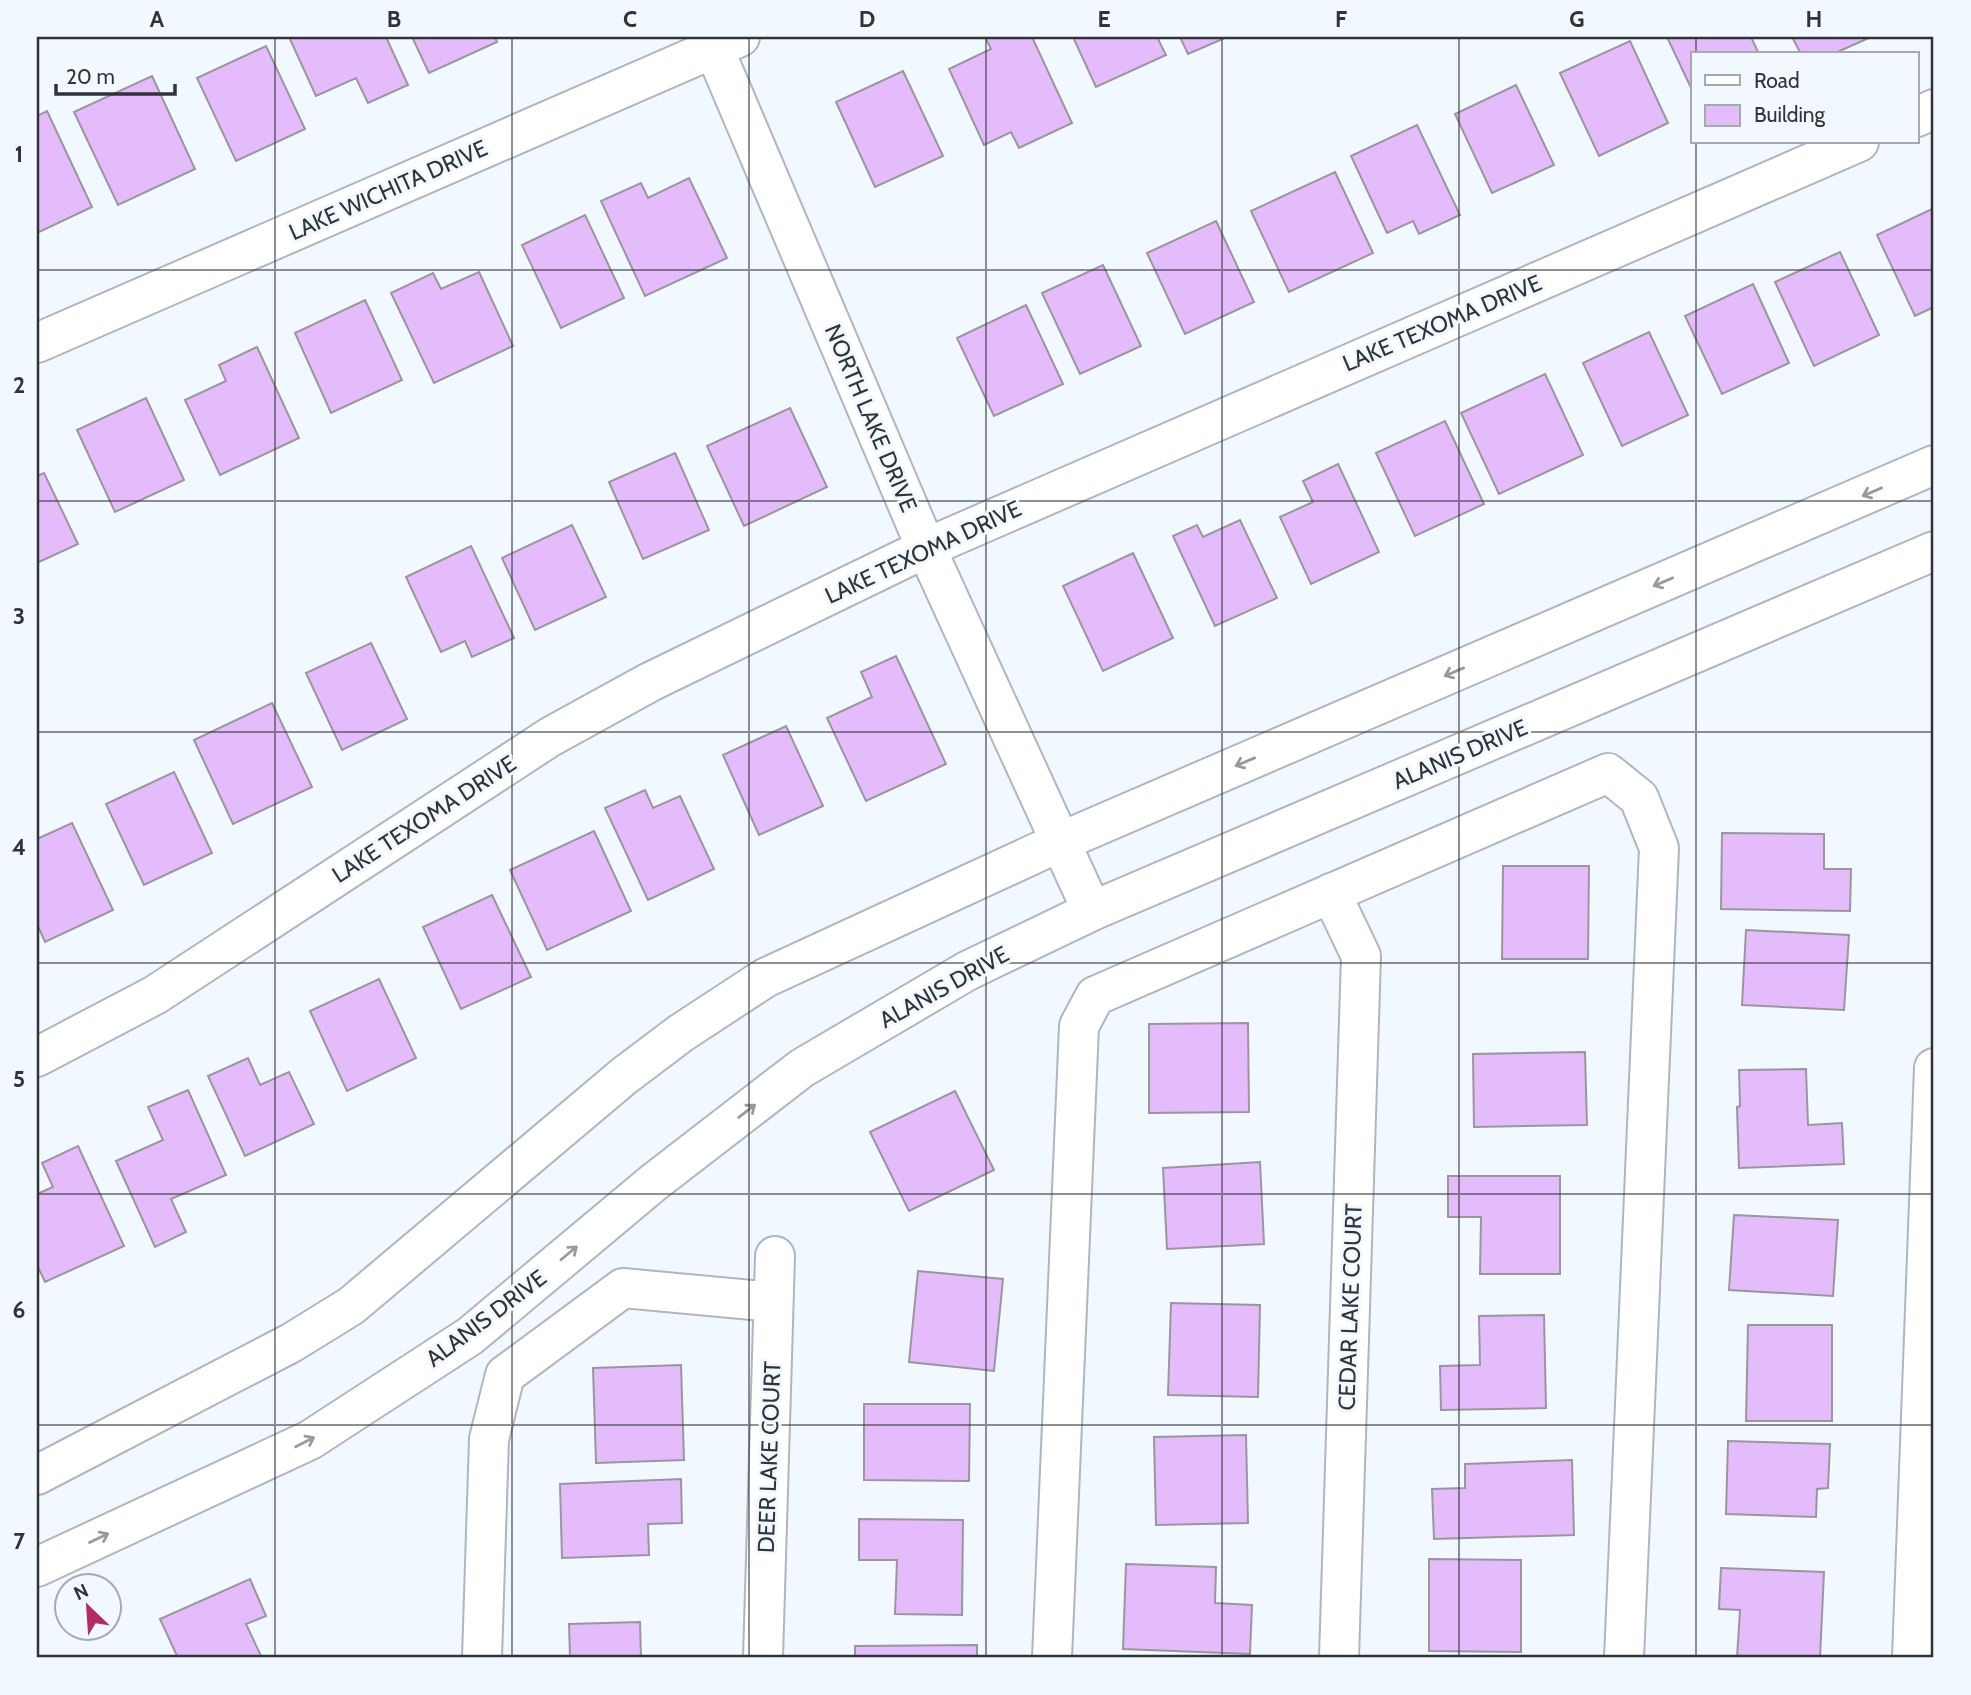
<svg xmlns="http://www.w3.org/2000/svg" width="1971" height="1695" font-family="Cabin,sans-serif">
<style>
.building{fill:#e5bcfb;stroke:#9b959e;stroke-width:2}
.lines{fill:none;stroke-linecap:round;stroke-linejoin:round}
.minor-casing{stroke:#afb6be;stroke-width:42}
.major-casing{stroke:#afb6be;stroke-width:42}
.minor{stroke:#fff;stroke-width:38}
.major{stroke:#fff;stroke-width:38}
.oneway{stroke:#989a9b}
.grid{fill:none;stroke:#313437;stroke-width:2;stroke-opacity:0.55}
.labels{text-anchor:middle;stroke-width:6;stroke-linejoin:round;paint-order:stroke}
.street-label{font-size:23px;fill:#313437;stroke:#f2f8ff}
.neatline{fill:none;stroke:#313437;stroke-width:2.5}
.grid-label{font-size:23px;text-anchor:middle;font-weight:bold;fill:#313437}
</style>
<rect width="100%" height="100%" fill="#f2f8ff"/>
<!-- building -->
<path class="building" d="M289 37H386L408 85 368 103 356 78 316 96Z
M412 37H495L497 42 429 73Z
M985 37H1032L1072 123 1019 148 1011 132 984 145 949 69 991 49Z
M1073 37H1157L1166 55 1096 87Z
M1180 37H1227L1188 54Z
M1667 37H1751L1759 54H1693V92Z
M1792 37H1871L1833 54H1801Z
M1630 41 1668 123 1599 156 1560 73Z
M266 46 305 129 236 161 197 78Z
M903 71 943 156 875 187 836 102Z
M152 76 195 169 118 205 74 112Z
M1516 85 1554 165 1492 193 1455 114Z
M47 111 92 207 37 233V116Z
M1417 125 1460 215 1419 234 1413 221 1387 233 1351 156Z
M1335 172 1373 253 1289 292 1251 211Z
M689 178 727 258 645 296 601 201 641 183 648 198Z
M1934 208V307L1915 316 1877 235Z
M585 215 624 298 561 328 522 245Z
M1216 221 1254 302 1185 334 1147 253Z
M1840 252 1879 335 1814 366 1775 282Z
M1103 265 1141 346 1080 374 1042 293Z
M479 272 513 346 434 383 391 293 433 273 441 289Z
M1753 284 1789 363 1722 394 1685 316Z
M365 300 402 380 331 413 295 333Z
M1026 305 1063 384 994 416 957 338Z
M1649 332 1688 415 1622 446 1583 363Z
M257 347 299 438 220 475 185 400 226 381 219 365Z
M1545 374 1583 455 1499 494 1461 413Z
M146 398 184 480 115 512 77 430Z
M790 408 827 487 744 526 707 446Z
M1445 421 1484 504 1415 536 1376 453Z
M675 453 709 530 643 559 609 482Z
M1338 464 1379 552 1311 584 1280 517 1313 502 1303 481Z
M44 473 78 544 37 563V476Z
M1240 520 1277 598 1215 626 1173 536 1197 525 1203 537Z
M572 525 606 597 535 630 502 558Z
M471 546 514 638 472 657 465 641 441 652 406 577Z
M1133 553 1173 638 1103 671 1063 586Z
M371 643 407 719 342 750 306 673Z
M896 656 946 764 866 801 827 718 872 697 861 672Z
M272 703 312 787 233 824 194 740Z
M786 726 823 806 759 835 723 755Z
M174 772 212 853 144 885 106 804Z
M645 790 653 808 680 796 714 869 648 900 605 808Z
M72 823 113 910 45 942 37 924V839Z
M594 831 631 911 547 950 510 870Z
M1722 833 1824 834V869H1851L1850 911 1721 909Z
M1503 866H1589L1588 959H1502Z
M492 895 531 977 461 1009 423 927Z
M1746 930 1849 935 1844 1010 1742 1005Z
M379 979 416 1058 347 1091 310 1011Z
M1248 1023 1249 1112 1149 1113V1024Z
M1585 1052 1587 1125 1474 1127 1473 1054Z
M248 1058 260 1085 289 1072 314 1124 245 1156 208 1076Z
M1806 1069 1808 1125 1842 1123 1844 1164 1739 1168 1737 1107 1740 1106 1739 1070Z
M188 1090 226 1175 171 1199 186 1232 155 1247 116 1161 163 1140 148 1107Z
M955 1091 994 1170 909 1211 870 1132Z
M78 1146 124 1246 45 1282 37 1265V1194L53 1187 42 1163Z
M1260 1162 1264 1244 1167 1249 1163 1168Z
M1448 1176H1560V1274H1480L1481 1217H1448Z
M1734 1215 1838 1220 1833 1296 1729 1290Z
M918 1271 1003 1279 994 1371 909 1362Z
M1171 1303 1260 1305 1258 1397 1168 1395Z
M1544 1315 1546 1408 1441 1410 1440 1366 1480 1365 1479 1316Z
M1748 1325H1832V1421H1746Z
M681 1365 684 1460 596 1463 593 1368Z
M864 1404H970L969 1481 864 1480Z
M1246 1435 1248 1523 1156 1525 1154 1437Z
M1728 1441 1830 1444 1828 1488 1817 1489 1816 1517 1726 1514Z
M1572 1460 1574 1535 1434 1539 1432 1489 1465 1488V1464Z
M681 1479 682 1523 648 1524 649 1555 562 1558 560 1484Z
M859 1519 963 1520 962 1615 895 1614 897 1560H859Z
M1429 1559 1521 1560V1652L1429 1651Z
M1126 1564 1216 1567 1215 1603 1252 1605 1250 1654 1123 1649Z
M1721 1568 1824 1572 1820 1658H1737L1740 1610 1719 1609Z
M250 1579 266 1616 246 1624 262 1658H178L160 1619Z
M640 1622 641 1658H570L569 1624Z
M977 1645V1658H855V1646Z"/>
<g class="lines">
<!-- minor casing -->
<g class="minor-casing">
<path id="minor" d="M709 37 926 548 1092 911
M1917 117 1934 109
M37 343 740 37
M1331 893 1361 956 1339 1658
M37 1057 155 995 550 737 650 682 926 548 1859 142
M482 1658 489 1439 505 1375 623 1288 773 1302
M763 1658 775 1256
M1052 1658 1079 1026 1095 996 1608 773 1639 798 1659 848 1624 1658
M1912 1658 1934 1068"/>
</g>
<!-- major casing -->
<g class="major-casing">
<path id="major" d="M37 1475 291 1343 351 1306 624 1076 681 1033 765 978 1060 842 1934 465
M37 1567 310 1440 470 1336 653 1183 802 1068 967 971 1092 911 1934 551"/>
</g>
<!-- minor -->
<use href="#minor" class="minor"/>
<!-- major -->
<use href="#major" class="major"/>
</g>
<!-- one-way arrows -->
<defs><path id="oneway-shaft" d="M-6 0H5M1.5-3L5.5 0L1.5 3" fill="none" stroke-width="1.6" stroke-linecap="round" stroke-linejoin="round" transform="scale(1.75)"/></defs>
<g class="oneway">
<use href="#oneway-shaft" transform="translate(1872 492) rotate(157)"/>
<use href="#oneway-shaft" transform="translate(1663 582) rotate(157)"/>
<use href="#oneway-shaft" transform="translate(1454 672) rotate(157)"/>
<use href="#oneway-shaft" transform="translate(1245 762) rotate(157)"/>
<use href="#oneway-shaft" transform="translate(747 1111) rotate(-38)"/>
<use href="#oneway-shaft" transform="translate(569 1253) rotate(-40)"/>
<use href="#oneway-shaft" transform="translate(305 1442) rotate(-27)"/>
<use href="#oneway-shaft" transform="translate(99 1538) rotate(-25)"/>
</g>
<!-- grid -->
<path class="grid" d="M275 37V1658M512 37V1658M749 37V1658M986 37V1658M1222 37V1658M1459 37V1658M1696 37V54M1696 142V1658M37 270H1934M37 501H1934M37 732H1934M37 963H1934M37 1194H1934M37 1425H1934"/>
<g class="labels">
<!-- street labels -->
<g class="street-label">
<text transform="translate(388 190) rotate(-24)" y="8">LAKE WICHITA DRIVE</text>
<text transform="translate(1442 323) rotate(-23)" y="8">LAKE TEXOMA DRIVE</text>
<text transform="translate(871 418) rotate(67)" y="8">NORTH LAKE DRIVE</text>
<text transform="translate(923 552) rotate(-25)" y="8">LAKE TEXOMA DRIVE</text>
<text transform="translate(1460 754) rotate(-23)" y="8">ALANIS DRIVE</text>
<text transform="translate(424 819) rotate(-33)" y="8">LAKE TEXOMA DRIVE</text>
<text transform="translate(944 987) rotate(-29)" y="8">ALANIS DRIVE</text>
<text transform="translate(1350 1307) rotate(-88)" y="8">CEDAR LAKE COURT</text>
<text transform="translate(486 1318) rotate(-37)" y="8">ALANIS DRIVE</text>
<text transform="translate(769 1457) rotate(-88)" y="8">DEER LAKE COURT</text>
</g>
</g>
<!-- border -->
<rect width="1971" height="1695" fill="none" stroke="#f2f8ff" stroke-width="77"/>
<!-- legend -->
<rect x="1691" y="52" width="228" height="91" fill="#f2f8ff" stroke="#a5aaaf" stroke-width="2"/>
<rect x="1705" y="75" width="35" height="10" fill="#ffffff" stroke="#a5aaaf" stroke-width="2"/>
<text x="1754" y="88" font-size="21" fill="#313437">Road</text>
<rect x="1705" y="105" width="35" height="21" fill="#e5bcfb" stroke="#a5aaaf" stroke-width="2"/>
<text x="1754" y="122" font-size="21" fill="#313437">Building</text>
<!-- north arrow -->
<g transform="translate(88 1607) rotate(335)"><circle r="33" fill="#f2f8ff" stroke="#a5aaaf" stroke-width="2"/>
<path d="M0-5L12 26L0 18L-12 26Z" fill="#b62b65"/>
<text y="-10" font-size="19" font-weight="bold" text-anchor="middle" fill="#313437">N</text>
</g>
<!-- scale -->
<path d="M56 84v10h119v-10" fill="none" stroke="#313437" stroke-width="3.5"/>
<text x="66" y="84" font-size="21" fill="#313437" stroke="#f2f8ff" stroke-width="5" paint-order="stroke">20 m</text>
<rect x="38" y="38" width="1894" height="1618" class="neatline"/>
<g class="grid-label">
<text x="157" y="27">A</text>
<text x="394" y="27">B</text>
<text x="630" y="27">C</text>
<text x="867" y="27">D</text>
<text x="1104" y="27">E</text>
<text x="1341" y="27">F</text>
<text x="1577" y="27">G</text>
<text x="1814" y="27">H</text>
<text x="19" y="162">1</text>
<text x="19" y="393">2</text>
<text x="19" y="624">3</text>
<text x="19" y="855">4</text>
<text x="19" y="1087">5</text>
<text x="19" y="1318">6</text>
<text x="19" y="1549">7</text>
</g>
</svg>
